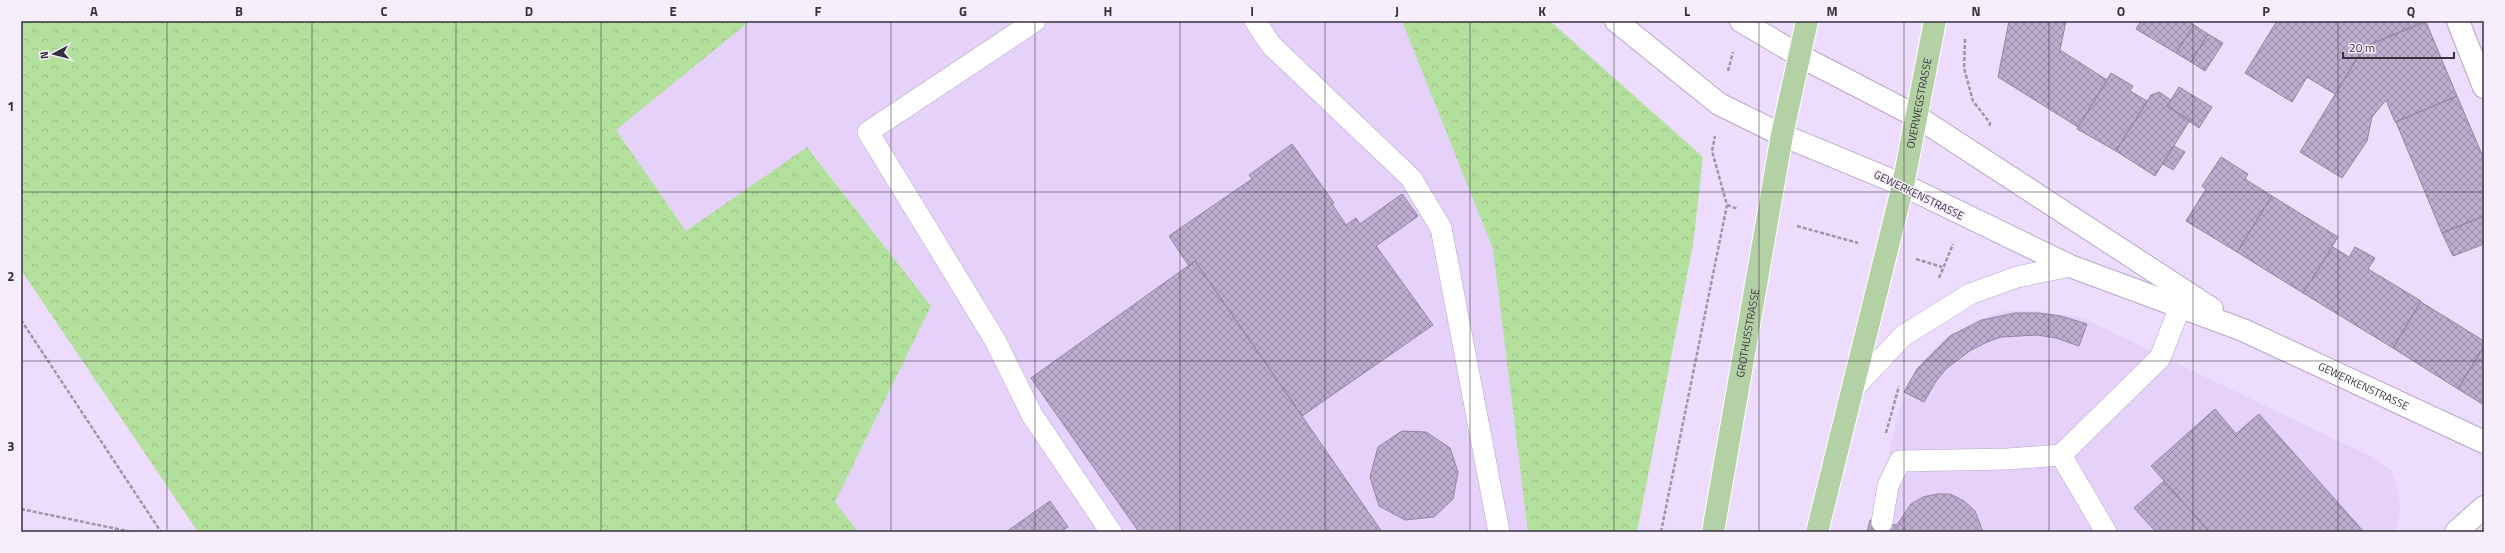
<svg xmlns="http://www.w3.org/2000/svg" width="2505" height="553" font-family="'Titillium Web',sans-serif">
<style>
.built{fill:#e6d1fa}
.forest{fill:url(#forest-crowns)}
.building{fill:url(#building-cross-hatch);stroke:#9483a2}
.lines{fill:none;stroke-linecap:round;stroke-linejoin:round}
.service-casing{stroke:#b7a6c6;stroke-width:22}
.minor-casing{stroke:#b7a6c6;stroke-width:24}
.tertiary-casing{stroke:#b7a6c6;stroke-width:24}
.primary-casing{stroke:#fff;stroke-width:24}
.path{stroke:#a092ac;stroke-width:2.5;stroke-dasharray:4 2;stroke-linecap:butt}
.service{stroke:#fff;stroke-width:21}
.minor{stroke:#fff;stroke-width:22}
.tertiary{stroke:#fff;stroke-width:22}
.primary{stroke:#b4d1a6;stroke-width:22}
.grid{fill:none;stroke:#362f3d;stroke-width:1;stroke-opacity:0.55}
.labels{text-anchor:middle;stroke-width:3;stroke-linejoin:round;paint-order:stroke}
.street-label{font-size:11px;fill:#362f3d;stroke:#f6eefc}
.neatline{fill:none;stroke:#362f3d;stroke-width:1.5}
.grid-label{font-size:13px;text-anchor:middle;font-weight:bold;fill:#362f3d}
</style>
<defs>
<pattern id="forest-crowns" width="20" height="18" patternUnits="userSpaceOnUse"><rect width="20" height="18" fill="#b3e09d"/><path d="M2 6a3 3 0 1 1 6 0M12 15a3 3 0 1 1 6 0" fill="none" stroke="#9bc088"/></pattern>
<pattern id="building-cross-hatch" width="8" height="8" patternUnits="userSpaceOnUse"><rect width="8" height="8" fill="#bdaccd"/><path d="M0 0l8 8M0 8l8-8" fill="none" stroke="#9a8ca8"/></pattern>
</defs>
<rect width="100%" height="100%" fill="#eedcfe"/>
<!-- built -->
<path class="built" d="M750 21H1402L1493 249 1528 532H858L835 502 931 306 808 147 686 231 616 130Z
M2034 310 2085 319 2374 458 2392 471 2399 493 2400 514 2394 532H1873L1896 421 1907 389 1919 365 1942 340 1975 321 2004 311Z"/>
<!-- forest -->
<path class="forest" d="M21 21H750L616 130 686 231 807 147 931 306 835 502 858 532H198L21 270Z
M1402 21H1550L1703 157 1693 245 1637 532H1528L1493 249Z"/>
<!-- building -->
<path class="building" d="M2009 21H2066L2060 50 2107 80 2078 127 1998 77Z
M2141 21H2188L2194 25 2176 53 2136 29Z
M2277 21H2425L2364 47 2335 94 2307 77 2292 102 2245 73Z
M2426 22 2457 96 2395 122 2386 100 2372 117 2367 141 2342 178 2300 152 2364 47Z
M2194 25 2208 34 2191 62 2176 53Z
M2208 34 2223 43 2205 71 2191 62Z
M2111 73 2133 86 2130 91 2147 101 2116 151 2077 129Z
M2179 87 2212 107 2199 128 2167 106Z
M2159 92 2171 100 2167 106 2190 120 2155 176 2116 151 2151 95Z
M2457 96 2484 159V216L2442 233 2396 122Z
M1292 144 1334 203 1332 204 1346 225 1356 218 1360 224 1402 194 1418 216 1376 246 1433 325 1302 416 1195 261 1189 266 1169 236 1252 179 1249 175Z
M2174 146 2185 152 2173 170 2163 164Z
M2221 157 2248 174 2245 179 2272 196 2237 252 2186 221 2206 189 2202 186Z
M2272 196 2338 237 2303 293 2237 252Z
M2484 216V244L2453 256 2442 233Z
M2333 247 2349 257 2355 247 2375 258 2368 269 2421 301 2393 348 2303 293Z
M1195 261 1302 416 1382 532H1139L1031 378Z
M2421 302 2484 341V346L2458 389 2393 348Z
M2015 313H2038L2061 316 2087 324 2079 346 2056 338 2037 335 2001 337 1987 342 1971 350 1947 368 1936 381 1924 402 1904 392 1917 369 1950 336 1982 320Z
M2484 346V405L2458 389Z
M2215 409 2236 434 2259 414 2364 532H2209L2151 466Z
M1402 431 1426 432 1450 448 1458 472 1453 499 1434 517 1405 520 1379 506 1370 477 1378 447Z
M2164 481 2209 532H2156L2134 508Z
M1937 494H1950L1964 501 1975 511 1983 532H1867L1870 520 1897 525 1911 504 1923 497Z
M1050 501 1068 527 1060 532H1006Z"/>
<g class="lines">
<!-- service casing -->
<g class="service-casing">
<path id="service" d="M1035 21 868 132 995 340 1032 415 1111 532
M1255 21 1271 45 1411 178 1441 228 1499 532
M1852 390 1903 336 1970 294 2017 277 2070 266
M2061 455 2106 532
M1882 522 1888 486 1900 461 2008 459 2061 455 2160 358 2180 307"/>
</g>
<!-- minor casing -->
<g class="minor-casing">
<g id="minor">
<path d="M2458 21 2484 87"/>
<path d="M1916 116 2212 309"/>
<path id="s1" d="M1903 185 2070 266 2243 330 2484 442"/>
<path d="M2456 532 2484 507"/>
</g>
</g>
<!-- tertiary casing -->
<g class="tertiary-casing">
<path id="tertiary" d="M1616 21 1719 104 1782 135 1903 185
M1741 21 1800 56 1916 116"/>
</g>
<!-- primary casing -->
<g class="primary-casing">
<g id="primary">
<path id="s2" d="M1713 532 1782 135 1807 21"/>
<path id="s3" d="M1817 532 1903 185 1935 21"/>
</g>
</g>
<!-- path -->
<path class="path" d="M1965 39 1964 68 1973 101 1990 123 1989 127
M1728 71 1733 52
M1727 205 1738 209
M1797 226 1858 243
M1916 259 1942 267
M1939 278 1953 244
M21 320 161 532
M1886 433 1899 386
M21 509 132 532
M1661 532 1727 205 1712 151 1715 136"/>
<!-- service -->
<use href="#service" class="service"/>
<!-- minor -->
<use href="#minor" class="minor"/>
<!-- tertiary -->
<use href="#tertiary" class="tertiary"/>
<!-- primary -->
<use href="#primary" class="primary"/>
</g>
<!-- grid -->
<path class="grid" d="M167 21V532M312 21V532M456 21V532M601 21V532M746 21V532M891 21V532M1035 21V532M1180 21V532M1325 21V532M1470 21V532M1614 21V532M1759 21V532M1904 21V532M2049 21V532M2193 21V532M2338 21V532M21 192H2484M21 361H2484"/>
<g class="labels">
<!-- street labels -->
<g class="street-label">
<text dy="4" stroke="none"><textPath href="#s3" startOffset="441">OVERWEGSTRASSE</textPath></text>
<text transform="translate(1919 195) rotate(26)" y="4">GEWERKENSTRASSE</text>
<text dy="4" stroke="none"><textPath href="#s2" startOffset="202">GROTHUSSTRASSE</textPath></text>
<text dy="4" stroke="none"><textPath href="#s1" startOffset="503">GEWERKENSTRASSE</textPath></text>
</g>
</g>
<!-- border -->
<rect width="2505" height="553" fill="none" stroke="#f6eefc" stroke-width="44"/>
<!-- north arrow -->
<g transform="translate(54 54) rotate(263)" stroke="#f6eefc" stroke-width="3" paint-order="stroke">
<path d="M0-3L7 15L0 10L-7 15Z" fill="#362f3d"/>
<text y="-6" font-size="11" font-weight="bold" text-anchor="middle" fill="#362f3d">N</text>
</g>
<!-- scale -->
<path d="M2343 52v6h111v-6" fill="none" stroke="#362f3d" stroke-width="2"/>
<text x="2349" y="52" font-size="12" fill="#362f3d" stroke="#f6eefc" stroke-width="3" paint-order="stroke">20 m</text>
<rect x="22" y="22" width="2461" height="509" class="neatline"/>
<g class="grid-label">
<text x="94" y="16">A</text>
<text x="239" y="16">B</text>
<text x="384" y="16">C</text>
<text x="529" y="16">D</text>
<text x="673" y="16">E</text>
<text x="818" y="16">F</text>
<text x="963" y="16">G</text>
<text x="1108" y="16">H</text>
<text x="1252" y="16">I</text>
<text x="1397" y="16">J</text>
<text x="1542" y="16">K</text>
<text x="1687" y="16">L</text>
<text x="1832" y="16">M</text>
<text x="1976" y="16">N</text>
<text x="2121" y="16">O</text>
<text x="2266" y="16">P</text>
<text x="2411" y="16">Q</text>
<text x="11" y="111">1</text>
<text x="11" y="281">2</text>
<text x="11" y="451">3</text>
</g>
</svg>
